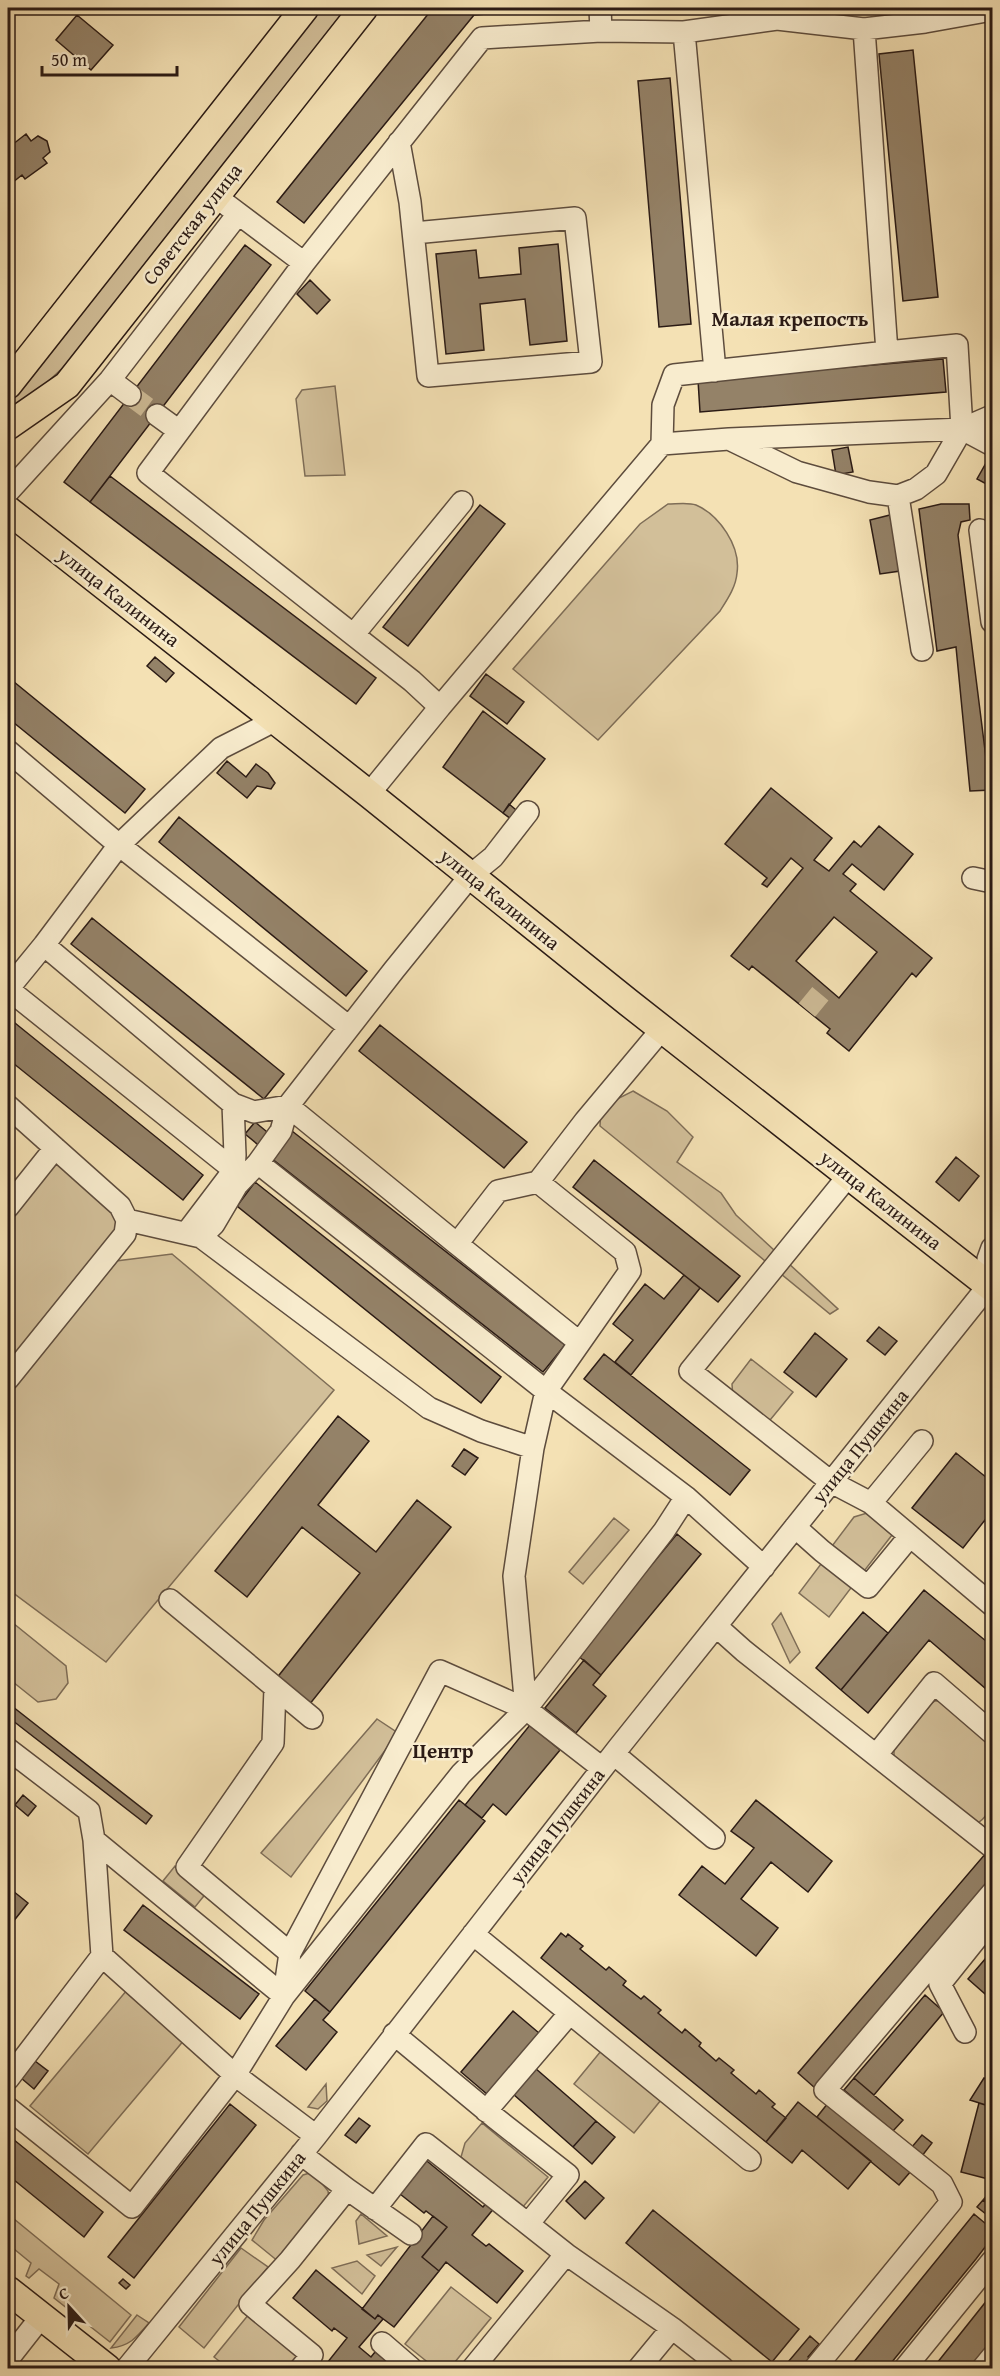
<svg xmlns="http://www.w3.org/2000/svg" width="1000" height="2376" font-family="'Gentium Book Plus',serif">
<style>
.green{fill:#d2bf99;stroke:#7e6d57;stroke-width:1.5}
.building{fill:#948268;stroke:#2b1b15;stroke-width:1.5;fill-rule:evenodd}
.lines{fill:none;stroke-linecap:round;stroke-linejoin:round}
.minor-tunnel{stroke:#ccb994;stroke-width:21;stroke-dasharray:21 10;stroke-linecap:butt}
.minor-casing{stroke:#5d4c3d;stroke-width:24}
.major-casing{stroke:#2b1b15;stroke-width:30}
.minor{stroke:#f8ecce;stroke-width:21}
.major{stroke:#f4e1b4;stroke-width:27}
.labels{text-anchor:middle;stroke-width:5;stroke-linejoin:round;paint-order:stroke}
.street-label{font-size:20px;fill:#2b1b15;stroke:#f8ecce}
.neighbourhood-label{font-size:21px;font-weight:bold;fill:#2b1b15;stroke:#f8ecce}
</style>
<rect width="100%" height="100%" fill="#f4e1b4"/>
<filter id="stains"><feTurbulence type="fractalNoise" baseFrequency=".00333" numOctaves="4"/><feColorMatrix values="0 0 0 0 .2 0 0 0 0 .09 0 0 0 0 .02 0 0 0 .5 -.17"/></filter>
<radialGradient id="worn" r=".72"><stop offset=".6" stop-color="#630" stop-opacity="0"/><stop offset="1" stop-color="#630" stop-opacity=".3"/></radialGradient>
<!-- green -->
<path class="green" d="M318 8H349L68 363 41 388 8 412V400Z
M335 386 345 475 305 476 296 399 302 390Z
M668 504C676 504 688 502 696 505 719 515 741 546 737 573 736 587 727 600 720 611L598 740 513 669 640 524Z
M633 1091 667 1111 693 1137 677 1162 721 1193 736 1215 838 1309 830 1314 600 1126 601 1107Z
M59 1159 118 1217 117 1236 8 1366V1224Z
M172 1254 334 1390 106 1662 8 1589V1395L116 1261Z
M751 1359 793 1392 766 1425 733 1399 732 1384Z
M867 1513 892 1535 861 1575 829 1550 854 1517Z
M614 1518 629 1530 583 1584 569 1572Z
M824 1560 854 1584 829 1617 799 1593Z
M781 1613 800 1652 790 1663 772 1624Z
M8 1619 66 1666 68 1683 56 1699 38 1702 8 1678Z
M935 1701H941L945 1704 992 1745C992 1767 1000 1812 977 1823L894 1758V1750L929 1705Z
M377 1719 398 1733 291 1877 261 1853Z
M175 1866 207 1892 195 1907 163 1881Z
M127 1990 185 2039 88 2154 30 2106Z
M601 2051 661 2100 634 2133 574 2084Z
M326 2084 327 2101 318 2109 308 2107Z
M482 2123 548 2177 522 2208 461 2157 465 2143Z
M313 2172 328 2191 329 2198 279 2262 252 2240 264 2220 303 2175Z
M8 2214 131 2315 110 2342 54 2298 59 2284 39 2269 29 2278 26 2276 31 2263 8 2244Z
M361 2214 387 2236 359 2244 356 2221Z
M397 2247 381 2266 367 2255Z
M241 2248 268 2267 204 2348 179 2327Z
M357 2261 375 2276 362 2294 332 2268Z
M451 2287 491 2318 450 2368H435L405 2344Z
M249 2314 314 2368H228L214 2357Z
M137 2315 149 2323C137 2337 130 2346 111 2348Z"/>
<!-- building -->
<path class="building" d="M433 8H568L474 15 304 223 277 202Z
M77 15 113 45 91 70 56 40Z
M913 50 938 297 903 301 879 54Z
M670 78 691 324 659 327 638 81Z
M26 134 31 141 38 136 47 141 50 152 43 158 47 163 25 179 22 175 8 186V148Z
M558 244 567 341 530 345 525 299 480 304 484 350 446 354 436 254 476 250 479 278 521 274 519 248Z
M245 245 271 265 90 502 64 482Z
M310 280 330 300 317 314 297 294Z
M943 359 946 392 700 412 698 380Z
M848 447 853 472 836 475 832 450Z
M990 456 992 457V487L977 479Z
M110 476 376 678 356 704 90 502Z
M941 504H969L970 520 961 522 958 535 988 774H992V790L970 791 956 647 937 651 919 509Z
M480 505 505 524 408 646 383 627Z
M890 515 900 571 880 574 870 520Z
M155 657 174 673 166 682 147 666Z
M486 674 524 702 507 724 470 696Z
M8 677 145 789 125 813 8 718Z
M483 711 545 759 503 813 443 767Z
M227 761 246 777 256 764 268 773 275 783 271 789 257 786 247 798 217 773Z
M771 788 832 838 814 860 829 871 854 841 861 847 879 826 913 854 884 890 852 864 843 874 856 884 850 891 932 958 916 977 912 973 849 1051 827 1033 830 1029 752 966 749 970 731 956 803 868 791 858 767 887 762 884 767 878 725 844ZM834 917 877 952 839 998 796 961Z
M509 804 521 814 515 822 503 813Z
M179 817 367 971 346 996 159 842Z
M92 918 284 1074 264 1099 71 944Z
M10 1019 203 1175 183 1200 8 1059V1022Z
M380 1025 527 1142 504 1168 359 1051Z
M255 1122 272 1136 262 1148 245 1134Z
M292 1131 565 1345 543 1372 271 1158Z
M956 1157 979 1176 959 1201 936 1182Z
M594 1160 740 1276 718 1302 573 1187Z
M255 1182 501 1377 481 1403 237 1206Z
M684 1275 700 1288 631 1375 615 1362 633 1340 613 1324 645 1284 664 1299Z
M879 1327 897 1341 885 1355 867 1341Z
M815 1333 847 1359 816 1397 784 1372Z
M604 1354 750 1470 730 1495 584 1379Z
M338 1416 369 1441 318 1505 376 1552 417 1500 451 1527 309 1705 276 1679 360 1573 302 1527 247 1597 215 1571Z
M464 1449 478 1458 465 1475 452 1466Z
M956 1453 992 1482V1511L963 1548 912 1508Z
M992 1511V1527L985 1521Z
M677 1534 701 1554 601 1675 577 1655Z
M924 1590 992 1646V1694L929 1640 868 1713 841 1690Z
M863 1612 888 1633 841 1690 816 1668Z
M584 1660 601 1675 593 1685 606 1696 576 1733 545 1708Z
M8 1703 152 1816 146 1824 8 1717Z
M530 1725 560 1750 506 1815 493 1804 482 1818 465 1805Z
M23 1795 36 1806 28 1816 15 1805Z
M459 1800 485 1821 330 2012 305 1991Z
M756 1800 832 1861 808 1892 771 1862 741 1899 778 1928 756 1956 679 1895 702 1866 725 1884 754 1848 731 1831Z
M986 1853 992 1859V1879L815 2088 798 2073Z
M8 1887 28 1903 8 1928Z
M143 1905 259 1994 240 2019 124 1930Z
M561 1933 566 1937 568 1934 583 1946 580 1949 606 1970 609 1967 626 1981 623 1985 641 1999 644 1996 661 2010 658 2013 682 2033 685 2029 701 2043 699 2046 716 2061 719 2058 734 2070 731 2073 756 2094 759 2090 775 2104 772 2107 786 2118 766 2142 541 1958Z
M992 1951V2000L968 1979Z
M925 1995 944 2012 874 2095 854 2078Z
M315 1999 330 2012 323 2020 337 2032 306 2070 276 2046Z
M513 2011 539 2033 488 2095 461 2072Z
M35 2061 48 2071 34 2089 21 2078Z
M535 2068 596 2121 573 2147 513 2094Z
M854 2078 903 2120 893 2131 844 2090Z
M984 2078 992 2081V2107L970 2100Z
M798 2102 871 2161 848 2189 802 2150 792 2163 766 2142Z
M828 2103 911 2171 899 2185 817 2117Z
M979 2103 992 2107V2180L961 2172Z
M230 2104 256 2125 134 2278 108 2257Z
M359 2118 370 2126 356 2143 345 2135Z
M596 2121 615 2137 592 2164 573 2147Z
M8 2135 103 2212 84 2237 8 2175Z
M922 2135 932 2143 922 2156 911 2148Z
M422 2157 483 2207 488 2201 495 2207 472 2235 486 2246 489 2244 523 2271 497 2303 446 2262 439 2271 422 2257 447 2227 426 2211 424 2213 395 2190Z
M585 2181 604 2198 585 2219 566 2201Z
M991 2190 992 2192V2206L984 2199Z
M983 2200 992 2208 991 2218 977 2207Z
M653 2210 799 2329 772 2362 626 2243Z
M974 2214 992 2229V2238L976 2259 887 2368H849Z
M433 2216 447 2227 422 2257 439 2271 394 2327 378 2315 375 2319 362 2309Z
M316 2270 375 2319 378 2315 383 2319 359 2347 371 2357 375 2352 396 2368H323L347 2338 334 2328 332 2331 293 2298Z
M123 2279 130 2285 126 2289 119 2283Z
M992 2294V2340L969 2368H933Z
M810 2336 819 2344 808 2357 816 2363 811 2368H783Z"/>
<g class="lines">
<!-- minor-tunnel -->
<path class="minor-tunnel" d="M130 395 157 415
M807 1010 826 987"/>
<!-- minor casing -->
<g class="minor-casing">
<path id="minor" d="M600 8 601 31
M684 32 715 371
M399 142 410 202 428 376 591 362 575 218 414 233
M215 196 304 263 148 473 412 681 440 707 369 794
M304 263 482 38 601 31 684 32 777 19 864 29 925 22 992 10
M110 380 130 395
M157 415 179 431
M962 429 992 445
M729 439 797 472 869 492 898 496 916 489 936 474 962 429 957 345 887 352
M662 444 729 439 962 429 992 416
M8 492 110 380 238 214
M898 496 922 650
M980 530 992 622
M354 634 462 502
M440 707 662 444 663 405 674 375 887 352 864 29
M8 751 119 845 349 1027
M973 878 992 882
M44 945 233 1104 254 1112 288 1106 457 1244
M8 989 44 945 119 845 221 748 276 720
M8 989 234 1170
M8 1106 120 1206 127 1220 125 1234 8 1379
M258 1163 546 1391 533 1448 514 1576 526 1709
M849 1175 690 1371 831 1482 871 1503 992 1605
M538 1182 625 1252 630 1271 546 1391 686 1497 764 1567
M8 1207 55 1148
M127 1220 201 1237 429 1408 481 1431 533 1448
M187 1232 234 1170 235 1155 233 1104
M201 1237 214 1224 237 1185 258 1163 281 1131 288 1106 394 970 471 875 493 857 528 812
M579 1342 457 1244 498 1191 538 1182 585 1121 662 1029
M871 1503 922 1441
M795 1527 822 1551 868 1587 910 1536
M170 1600 312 1718
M716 1626 744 1651 992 1847
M275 1688 273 1743 187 1867 290 1953
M8 1749 89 1811 94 1840 284 1996
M614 1754 714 1838
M877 1754 934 1683 992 1733
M94 1840 102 1956 235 2075 284 1996 461 1774 526 1709 664 1531 686 1497
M473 1934 750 2160
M284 1994 290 1953 440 1671 526 1709 602 1768
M965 2032 940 1984 992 1919
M394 2034 494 2117 568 2175 528 2224 566 2254 473 2368
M8 2079 102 1956
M8 2108 132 2207 235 2075 316 2136
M486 2111 570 2013
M301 2154 347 2189 290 2260 250 2304 312 2355 301 2368
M347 2189 411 2234
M375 2209 426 2144 528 2224
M566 2254 672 2328 723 2368
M382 2343 411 2368
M8 2359 41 2317
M127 2368 316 2136 619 1747 989 1285 988 1259 992 1248
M639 2368 672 2328
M815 2368 951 2202 942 2184 825 2090 992 1893
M905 2368 992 2261
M983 2368 992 2357"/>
</g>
<!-- major casing -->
<g class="major-casing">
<path id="major" d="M8 385 305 8
M8 426 67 385 364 8
M8 510 369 794 629 1003 992 1288
M8 2290 107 2368"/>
</g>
<!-- minor -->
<use href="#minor" class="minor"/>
<!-- major -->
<use href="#major" class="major"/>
</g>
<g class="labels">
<!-- street labels -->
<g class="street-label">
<text transform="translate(192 224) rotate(-52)" y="7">Советская улица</text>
<text transform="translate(119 597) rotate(38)" y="7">улица Калинина</text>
<text transform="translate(500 899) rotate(39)" y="7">улица Калинина</text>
<text transform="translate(881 1200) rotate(38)" y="7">улица Калинина</text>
<text transform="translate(860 1446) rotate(-51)" y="7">улица Пушкина</text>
<text transform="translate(557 1826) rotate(-52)" y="7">улица Пушкина</text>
<text transform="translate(257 2208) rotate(-51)" y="7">улица Пушкина</text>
</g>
<!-- neighbourhood labels -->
<g class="neighbourhood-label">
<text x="790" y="326">Малая крепость</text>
<text x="443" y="1758">Центр</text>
</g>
</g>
<!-- margin -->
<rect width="1000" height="2376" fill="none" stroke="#f4e1b4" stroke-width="30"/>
<rect x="9" y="9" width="982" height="2358" fill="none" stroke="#2b1b15" stroke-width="3"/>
<rect x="15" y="15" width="970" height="2346" fill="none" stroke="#2b1b15" stroke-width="1.5"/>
<!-- north arrow -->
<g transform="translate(69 2307) rotate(338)" stroke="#f8ecce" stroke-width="4.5" paint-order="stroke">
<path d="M0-4.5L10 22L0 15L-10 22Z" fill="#2b1b15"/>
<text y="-9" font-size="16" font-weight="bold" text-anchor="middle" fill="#2b1b15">С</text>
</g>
<!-- scale -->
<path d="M42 66v9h135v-9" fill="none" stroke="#2b1b15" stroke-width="3"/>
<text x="51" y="66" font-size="18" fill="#2b1b15" stroke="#f8ecce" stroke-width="4.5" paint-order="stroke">50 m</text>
<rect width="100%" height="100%" filter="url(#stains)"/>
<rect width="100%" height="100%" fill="url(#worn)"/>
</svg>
